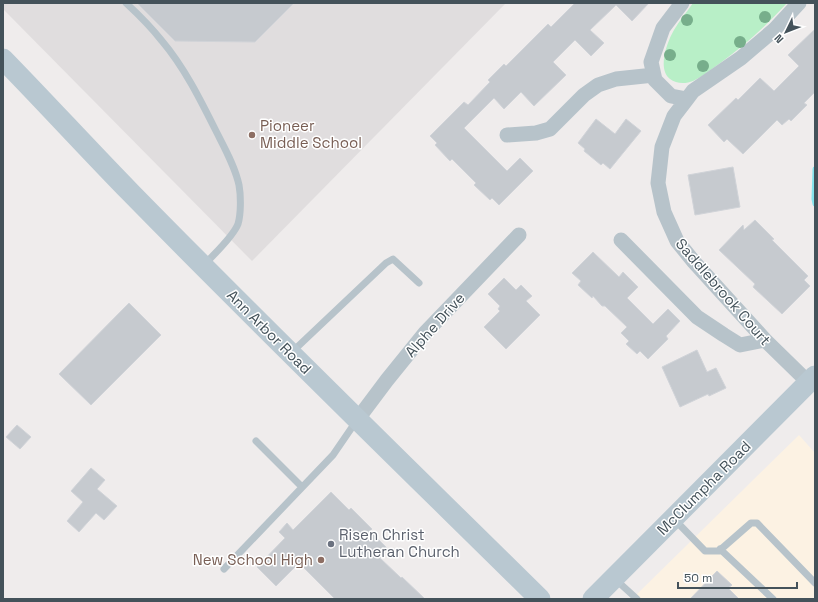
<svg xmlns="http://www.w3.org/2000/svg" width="818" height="602" font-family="'Space Grotesk',sans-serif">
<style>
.commercial{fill:#fcf2e3}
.education{fill:#e0ddde}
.green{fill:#b8efc7}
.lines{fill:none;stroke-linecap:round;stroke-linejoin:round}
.stream{stroke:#84e4ed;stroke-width:5}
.building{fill:#c6cacf;stroke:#d0d3d8}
.lane{stroke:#b7c3ca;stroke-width:7}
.street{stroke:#b7c3ca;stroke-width:15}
.secondary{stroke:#b9c8d1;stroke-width:21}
.tree{fill:#77ae8b}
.education-dot{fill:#8d6e63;stroke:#fff;stroke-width:1.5}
.worship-dot{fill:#6b7280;stroke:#fff;stroke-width:1.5}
.labels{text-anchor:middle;stroke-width:3;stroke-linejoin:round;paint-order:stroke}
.education-label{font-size:15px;fill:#785e54;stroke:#fff;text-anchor:start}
.street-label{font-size:15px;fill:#44525a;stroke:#fff}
.worship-label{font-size:15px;fill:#5b616d;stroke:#fff;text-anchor:start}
</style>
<rect width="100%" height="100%" fill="#efecec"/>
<!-- commercial -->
<path class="commercial" d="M799 435 815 453V599H632Z"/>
<!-- education -->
<path class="education" d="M3 3H506L252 261 3 9Z"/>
<!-- green -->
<path class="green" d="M693 3H787C766 26 744 46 719 64 710 70 702 77 693 81 686 84 676 84 670 79 657 69 667 42 674 30 679 21 687 12 693 3Z"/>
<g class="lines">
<!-- stream -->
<path class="stream" d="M815 169 814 199 815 204"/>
</g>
<!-- building -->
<path class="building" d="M137 3H294L255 42 175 41Z
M575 3H649L632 21 616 5 590 30 604 43 591 56 575 40 553 62 566 75 534 106 521 92 504 109 494 98 464 128 507 171 520 158 533 171 499 205 492 198 490 200 474 185 476 183 452 159 450 161 435 145 437 143 430 136 464 102 468 105 490 82 488 80 504 64 506 66 548 24 551 27Z
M815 29V92L804 103 807 105 791 121 789 119 782 125 777 120 743 154 727 139 724 142 708 125 736 98 738 100 760 78 774 91 799 66 788 55Z
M596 119 615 134 626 119 641 131 610 169 603 163 601 165 584 151 585 149 578 143Z
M733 167 740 207 695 215 688 175Z
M755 220 774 239 772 240 808 276 804 280 810 286 782 314 753 287 755 284 719 250 743 225 744 230Z
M593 252 619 277 623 272 638 287 627 298 653 324 668 309 680 321 666 336 668 339 648 359 640 351 637 354 626 344 629 341 621 333 627 327 605 306H602L593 296 592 298 578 285 581 281 572 273Z
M504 278 516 290 521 285 532 296 526 301 540 315 506 349 484 327 500 311 498 309 500 306 488 294Z
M129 303 161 335 91 405 59 374Z
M697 350 707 372 716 368 726 388 709 396 708 394 680 407 662 367Z
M17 425 31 437 20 449 6 437Z
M91 468 105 480 97 489 117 506 104 520 96 513 79 532 67 521 83 502 71 491Z
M331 492 349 510 351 508 372 529 370 531 388 549 380 558 401 578 402 577 425 599H335L299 563 276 586 257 567 285 538 279 532 287 523 293 530Z
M717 571 732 585 728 588 739 599H690Z"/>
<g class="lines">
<!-- lane -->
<path class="lane" d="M126 3C139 15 151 27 162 41 184 67 200 99 215 129 224 147 235 166 239 185 241 196 241 214 238 224 233 237 214 254 205 264
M292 352 386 263 393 259 419 283
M256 441 302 487
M674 519 705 551H719L751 523H757L815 583
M720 549 773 599
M224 569 333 455 357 420
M615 579 637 599"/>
<!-- street -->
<path class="street" d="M682 3 663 28 651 62 655 80 671 96 687 99
M799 3 774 30 741 58 693 91 687 99 674 116 662 147 658 183 664 212 677 241 694 262 765 340 809 383
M507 135 536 133 550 129 584 95 598 85 616 79 654 75
M621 240 697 317 724 335 740 345 765 340
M357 420 387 380 425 333 519 235"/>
<!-- secondary -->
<path class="secondary" d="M3 59C46 103 87 148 130 192 265 330 403 464 540 599
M593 599 815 376"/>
</g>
<!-- trees -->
<g class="tree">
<circle cx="765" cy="17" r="6"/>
<circle cx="687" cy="20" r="6"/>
<circle cx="740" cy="42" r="6"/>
<circle cx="670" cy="55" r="6"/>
<circle cx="703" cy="66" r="6"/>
</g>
<!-- markers -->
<g class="education-dot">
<circle cx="252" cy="135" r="4"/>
<circle cx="321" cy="560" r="4"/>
</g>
<circle class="worship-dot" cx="331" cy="544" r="4"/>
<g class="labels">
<!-- education labels -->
<g class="education-label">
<text x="260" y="131">Pioneer<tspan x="260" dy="17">Middle School</tspan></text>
<text x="313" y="565" text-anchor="end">New School High</text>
</g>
<!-- street labels -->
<g class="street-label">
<text transform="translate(723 292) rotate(49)" y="5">Saddlebrook Court</text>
<text transform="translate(435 325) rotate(-48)" y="5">Alphe Drive</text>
<text transform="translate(269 332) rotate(45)" y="5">Ann Arbor Road</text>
<text transform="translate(704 488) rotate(-45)" y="5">McClumpha Road</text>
</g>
<!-- worship labels -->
<g class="worship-label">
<text x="339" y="540">Risen Christ<tspan x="339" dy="17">Lutheran Church</tspan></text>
</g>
</g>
<!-- border -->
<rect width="818" height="602" fill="none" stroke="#44525a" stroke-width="8"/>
<!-- north arrow -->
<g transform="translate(786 32) rotate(227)" stroke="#ffffff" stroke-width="3" paint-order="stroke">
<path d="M0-3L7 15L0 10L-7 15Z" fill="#44525a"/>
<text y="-6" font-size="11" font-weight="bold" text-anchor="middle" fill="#44525a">N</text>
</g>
<!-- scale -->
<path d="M678 582v6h119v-6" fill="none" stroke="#44525a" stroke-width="2"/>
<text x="684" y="582" font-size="12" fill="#44525a" stroke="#ffffff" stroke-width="3" paint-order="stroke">50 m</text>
</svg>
